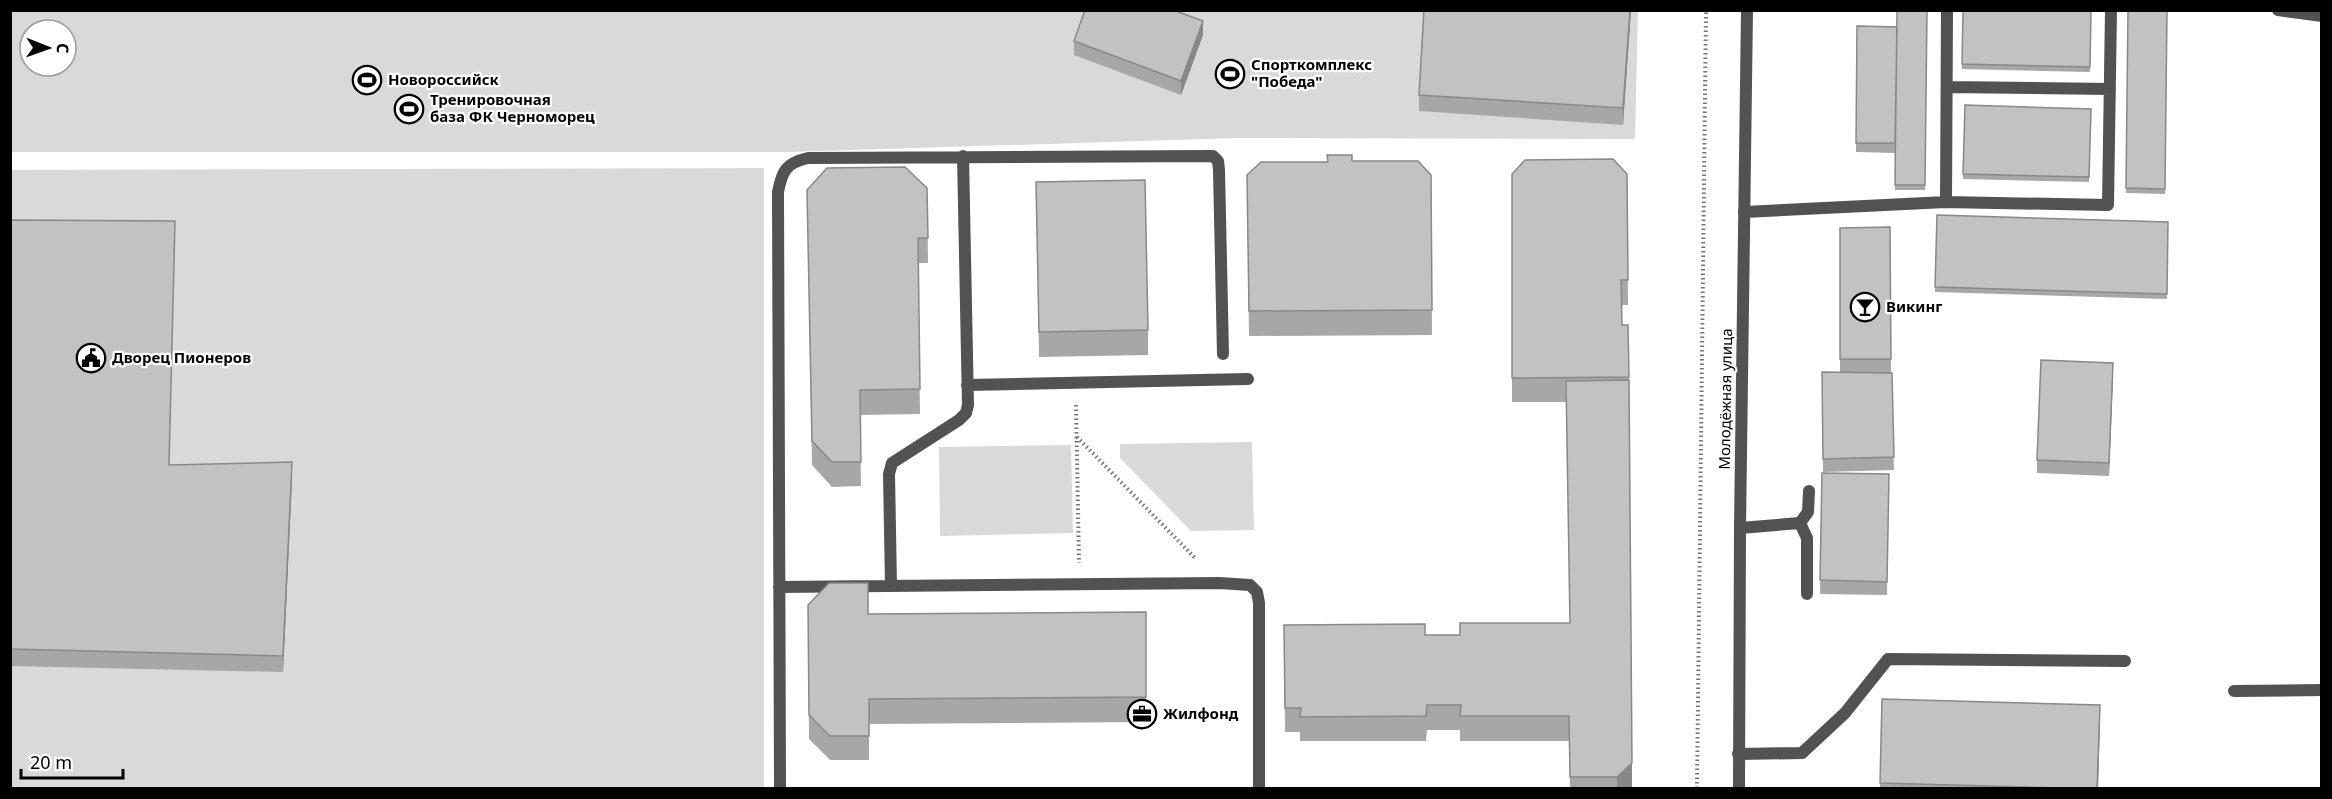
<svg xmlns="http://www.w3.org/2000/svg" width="2332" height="799" font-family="'Noto Sans',sans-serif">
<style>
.green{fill:#d9d9d9;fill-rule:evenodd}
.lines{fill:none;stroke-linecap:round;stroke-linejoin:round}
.path{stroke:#747474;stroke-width:4;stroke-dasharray:1.5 3;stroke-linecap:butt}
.lane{stroke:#525252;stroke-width:12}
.street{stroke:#525252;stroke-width:12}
.wall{fill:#a7a7a7}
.shaded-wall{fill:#888}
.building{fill:#c2c2c2;stroke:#888;stroke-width:1.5}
.labels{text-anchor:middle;stroke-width:4.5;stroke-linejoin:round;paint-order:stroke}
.poi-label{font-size:15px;font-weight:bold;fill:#000;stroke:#fff;text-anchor:start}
.street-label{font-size:15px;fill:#000;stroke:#fff}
</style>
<rect width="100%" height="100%" fill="#fff"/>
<!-- green -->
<path class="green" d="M11 11H1638L1635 139 1236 138 788 152H11ZM30 30H66V66H30Z
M764 168V788H11L10 170Z
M1252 442 1254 530 1191 531 1120 458V444Z
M1071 445 1073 533 940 536 939 447Z"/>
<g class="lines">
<!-- path -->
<path class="path" d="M1076 405 1079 563
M1077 437 1196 559
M1697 788 1706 10"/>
<!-- lane -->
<path class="lane" d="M2278 10 2322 16
M1947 87 2110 89
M1946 202 1947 10
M1744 212 1946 202 2108 205 2111 10
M967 385 1248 379
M1800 523 1807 538V594
M1740 528 1800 523 1808 512 1809 491
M891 586 889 474 892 463 959 420 966 413 968 405 963 156
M779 587 1219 583 1250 585 1257 592 1259 603V788
M2234 691 2322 690
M1738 754 1802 753 1845 713 1888 659 2125 661
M780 788 778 192C782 171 786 163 808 158L1213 156 1218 161 1219 170 1223 354"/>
<!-- street -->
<path class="street" d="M1739 788 1740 528 1747 10"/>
</g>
<!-- wall -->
<path class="wall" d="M1631 10 1623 125 1419 111V95Z
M1927 10 1925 190H1895L1896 51 1895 153 1856 152 1857 26 1897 27Z
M1963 10H2091L2090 72 1962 69Z
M2128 10H2167L2165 194 2126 193Z
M1203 35 1181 95 1074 55V41Z
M1965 105 2091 109 2089 182 1963 179Z
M1352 161 1431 175 1432 335 1249 336 1247 175Z
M1512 174H1627L1628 305H1621L1622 325 1629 377 1632 763V787L1630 789H1570L1569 741H1460V730H1427L1426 741H1300V732H1285L1284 625 1425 635H1460L1570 623 1566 402H1512Z
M1036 182 1148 330V355L1039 357Z
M927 188 928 263H918L920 414 860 415 861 486 832 487 812 465 807 190Z
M1937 215 2168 222 2167 299 1935 292Z
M10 220 169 465 292 479 283 672 10 666Z
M1890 227 1891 373 1894 470 1823 472 1822 372H1840V228Z
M2113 376 2109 476 2037 473V460Z
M1822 473 1889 474 1887 595 1820 594Z
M808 605 868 614 1146 612V722L869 724V760H830L809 739Z
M1882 699 2100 726 2098 789H1880Z"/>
<!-- shaded-wall -->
<path class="shaded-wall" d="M1630 10H1631L1623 125V108Z
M1203 21V35L1181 95V81Z
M2113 363V376L2109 476V463Z
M292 462V479L283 672V656Z
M2100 705 2098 789H2097Z
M1632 763V787L1630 789H1617V777Z"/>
<!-- building -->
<path class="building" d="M1085 10H1173L1203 21 1181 81 1074 41Z
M1424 10H1630L1623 108 1419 95Z
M1897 10H1927L1925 185H1895Z
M1963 10H2091L2090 67 1962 64Z
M2128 10H2167L2165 189 2126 188Z
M1857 26 1897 27 1895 143H1856Z
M1965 105 2091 109 2089 177 1963 174Z
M1327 155H1352V161H1418L1431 175 1432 310 1249 311 1247 175 1261 162H1328Z
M1613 159 1627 174 1628 280H1621L1622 325H1628L1629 377 1512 378V174L1525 160Z
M905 167 927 188 928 238H918L920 389 860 390 861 462H832L812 441 807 190 827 168Z
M1145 180 1148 330 1039 332 1036 182Z
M1937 215 2168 222 2167 294 1935 287Z
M10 220 175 221 169 465 292 462 283 656 10 649Z
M1890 227 1891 359H1840V228Z
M2041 360 2113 363 2109 463 2037 460Z
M1822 372 1892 373 1894 457 1823 459Z
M1629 380 1632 763 1617 777H1570L1569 716H1460L1461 705H1427L1426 716 1300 717 1301 708H1285L1284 625 1425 624V635H1460V623H1570L1566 381Z
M1822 473 1889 474 1887 582 1820 580Z
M829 583H868V614L1146 612V697L869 699V736H830L809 715 808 605Z
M1882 699 2100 705 2097 789 1880 783Z"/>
<!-- icons -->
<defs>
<g id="stadium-ring" transform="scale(1.5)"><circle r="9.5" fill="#fff" stroke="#000" stroke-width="1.5"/><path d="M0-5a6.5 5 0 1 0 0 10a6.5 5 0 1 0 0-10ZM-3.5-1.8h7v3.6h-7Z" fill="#000"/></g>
<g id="bar-ring" transform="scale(1.5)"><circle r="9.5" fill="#fff" stroke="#000" stroke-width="1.5"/><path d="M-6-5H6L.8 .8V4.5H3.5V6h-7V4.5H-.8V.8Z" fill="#000"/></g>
<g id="civic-ring" transform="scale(1.5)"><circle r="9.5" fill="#fff" stroke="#000" stroke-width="1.5"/><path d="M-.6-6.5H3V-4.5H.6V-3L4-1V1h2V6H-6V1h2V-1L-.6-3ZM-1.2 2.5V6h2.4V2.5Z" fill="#000"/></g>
<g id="office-ring" transform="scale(1.5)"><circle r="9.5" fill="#fff" stroke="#000" stroke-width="1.5"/><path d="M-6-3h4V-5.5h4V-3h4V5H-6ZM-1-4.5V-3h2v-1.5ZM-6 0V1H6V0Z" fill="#000"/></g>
</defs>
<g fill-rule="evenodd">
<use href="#stadium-ring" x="1230" y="74"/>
<use href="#stadium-ring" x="367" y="80"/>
<use href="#stadium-ring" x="409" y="109"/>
<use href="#bar-ring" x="1865" y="307"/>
<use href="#civic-ring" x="91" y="358"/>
<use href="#office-ring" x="1142" y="714"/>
</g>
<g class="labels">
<!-- poi labels -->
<g class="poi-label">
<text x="1251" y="70">Спорткомплекс<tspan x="1251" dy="17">"Победа"</tspan></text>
<text x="388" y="85">Новороссийск</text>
<text x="430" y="105">Тренировочная<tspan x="430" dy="17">база ФК Черноморец</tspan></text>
<text x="1886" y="312">Викинг</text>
<text x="112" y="363">Дворец Пионеров</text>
<text x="1163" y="719">Жилфонд</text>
</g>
<!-- street labels -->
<g class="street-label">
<text transform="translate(1726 399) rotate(-89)" y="5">Молодёжная улица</text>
</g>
</g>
<!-- border -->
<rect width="2332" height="799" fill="none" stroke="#000000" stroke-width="24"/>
<!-- north arrow -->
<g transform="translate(48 48) rotate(91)"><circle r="28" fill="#ffffff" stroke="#999999" stroke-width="1.5"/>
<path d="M0-4.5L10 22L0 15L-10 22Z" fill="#000000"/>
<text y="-9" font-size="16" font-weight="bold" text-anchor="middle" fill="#000000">С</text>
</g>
<!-- scale -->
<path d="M21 769v9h102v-9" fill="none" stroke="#000000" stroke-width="3"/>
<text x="30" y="769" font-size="18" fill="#000000" stroke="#ffffff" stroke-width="4.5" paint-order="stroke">20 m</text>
</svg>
